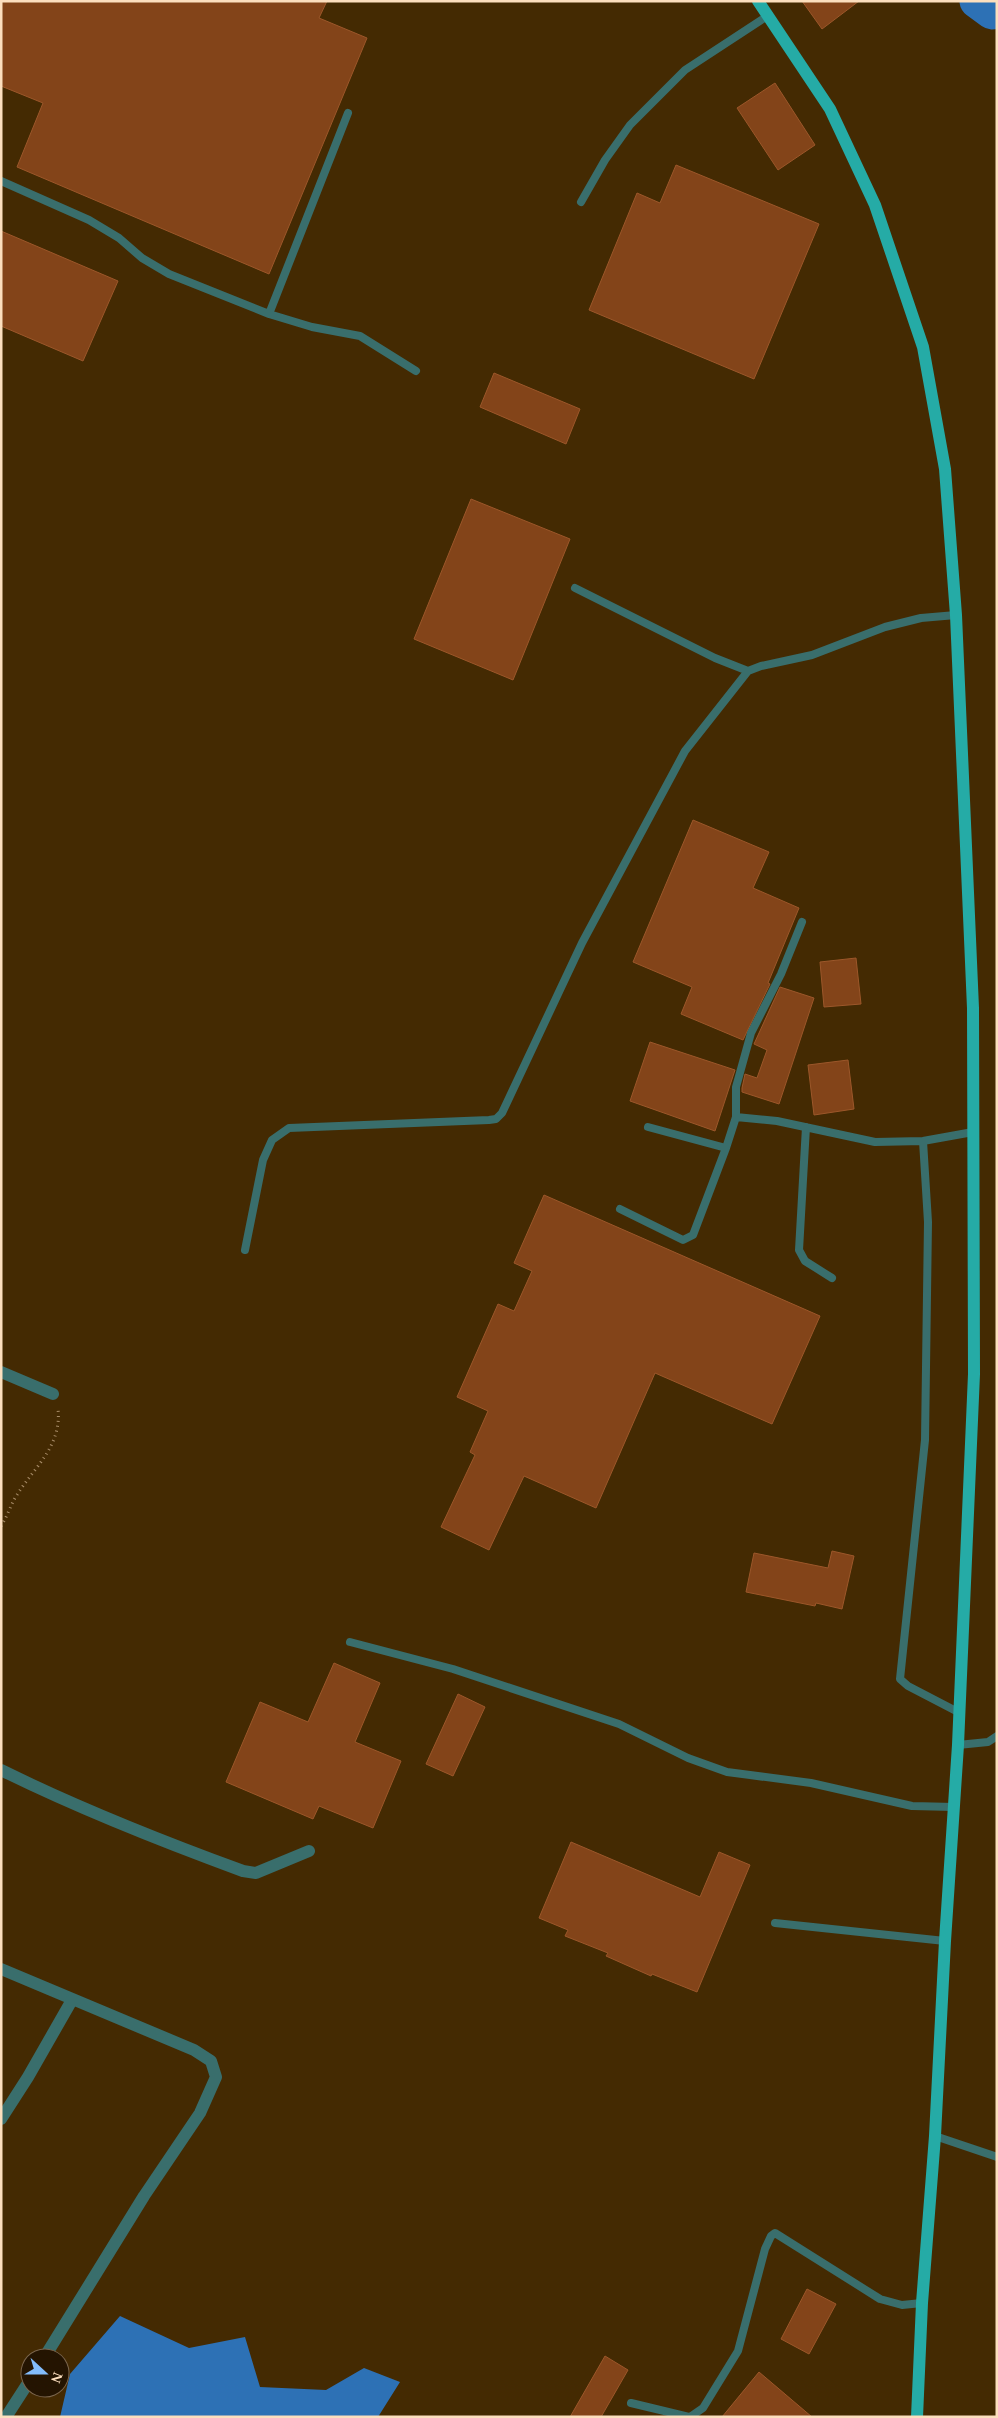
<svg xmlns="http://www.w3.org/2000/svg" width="998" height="2418" font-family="Georgia,serif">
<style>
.water{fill:#2d71b5}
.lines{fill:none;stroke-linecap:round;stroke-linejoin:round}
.river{stroke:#2d71b5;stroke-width:35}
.building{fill:#834419;stroke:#9c572a}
.path{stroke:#a78b67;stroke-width:3;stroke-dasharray:1 4;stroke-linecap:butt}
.lane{stroke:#396e6c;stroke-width:8}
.street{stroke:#396e6c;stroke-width:12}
.primary{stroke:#25aba6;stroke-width:12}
</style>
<rect width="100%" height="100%" fill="#442a02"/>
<!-- water -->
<path class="water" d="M120 2316 189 2348 245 2337 260 2387 326 2390 364 2368 400 2382 378 2417H60L70 2374Z"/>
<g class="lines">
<!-- river -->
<path class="river" d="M977 1 992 12 997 9"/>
</g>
<!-- building -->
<path class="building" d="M1 1H327L319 18 367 38 269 274 17 167 43 103 1 86Z
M802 1H859L822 29Z
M775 83 815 145 778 170 737 108Z
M676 165 819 224 754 379 589 310 637 193 660 203Z
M1 231 118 281 83 361 1 326Z
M494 373 580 409 566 444 480 407Z
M471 499 570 539 513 680 414 639Z
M693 820 769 852 753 888 799 908 768 983 770 984 743 1040 681 1014 692 987 633 962Z
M856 958 861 1004 824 1007 820 962Z
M780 987 814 998 779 1104 742 1092V1088L745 1074 757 1078 767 1050 754 1044Z
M650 1042 735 1070 715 1131 630 1101Z
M848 1060 854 1109 814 1115 808 1065Z
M544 1195 820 1316 772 1424 655 1373 596 1508 524 1476 489 1550 441 1527 475 1455 470 1452 488 1411 457 1397 498 1304 514 1311 532 1271 514 1263Z
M832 1551 854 1556 842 1609 816 1603 815 1606 746 1592 754 1553 828 1568Z
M334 1663 380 1683 355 1742 401 1761 373 1828 319 1806 313 1819 226 1782 260 1702 308 1722Z
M458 1694 485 1707 453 1776 426 1764Z
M571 1842 700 1897 719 1852 750 1865 697 1992 652 1974 651 1976 606 1956 608 1953 565 1936 568 1930 539 1918Z
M807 2289 836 2304 809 2354 781 2339Z
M605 2356 628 2370 601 2417H570Z
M759 2372 812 2417H722Z"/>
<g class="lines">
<!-- path -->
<path class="path" d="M1 1526C7 1517 10 1507 15 1498 33 1468 62 1447 58 1409"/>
<!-- lane -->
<path class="lane" d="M1 181 89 220 119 238 142 258 169 274 269 314 348 113
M581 202 605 160 630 125 685 70 769 15
M269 314 312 327 360 336 416 371
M575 588 715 658 748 671 761 666 812 655 885 627 921 618 956 615
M736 1117V1087L751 1033 781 974 802 922
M648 1127 726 1148 736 1117 777 1121 875 1142 923 1141 973 1132
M806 1127 799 1250 805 1261 832 1278
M923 1141 928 1222 925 1440 900 1679 908 1686 958 1712
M620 1209 683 1240 693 1235 726 1148
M245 1250 263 1160 272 1140 289 1128 489 1120 496 1119 502 1113 582 943 685 751 748 671
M350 1642 453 1669 619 1724 688 1758 727 1772 811 1783 912 1806 954 1807
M958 1745 988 1742 997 1736
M775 1923 945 1941
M935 2136 997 2157
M631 2403 689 2417
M690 2417 703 2408 738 2351 765 2249 771 2236 775 2233 880 2299 902 2305 922 2303"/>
<!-- street -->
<path class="street" d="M1 1372 53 1394
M1 1770C80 1809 161 1841 243 1871L256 1873 309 1851
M1 1969 194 2050 211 2061 216 2077 200 2113 144 2196 44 2358
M1 2119 28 2077 72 2000
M6 2417 30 2380"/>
<!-- primary -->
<path class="primary" d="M758 1 830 109 875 205 923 347 945 469 956 615 973 1008 974 1374 958 1745 945 1941 935 2136 922 2303 917 2417"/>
</g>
<!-- border -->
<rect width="998" height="2418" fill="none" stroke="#fcdfbe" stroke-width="5"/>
<!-- north arrow -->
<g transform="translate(45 2373) rotate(111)"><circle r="24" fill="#241401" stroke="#7a654d"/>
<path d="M0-4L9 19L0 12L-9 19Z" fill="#83bcfb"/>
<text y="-8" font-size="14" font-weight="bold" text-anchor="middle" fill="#fcdfbe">N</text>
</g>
</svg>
